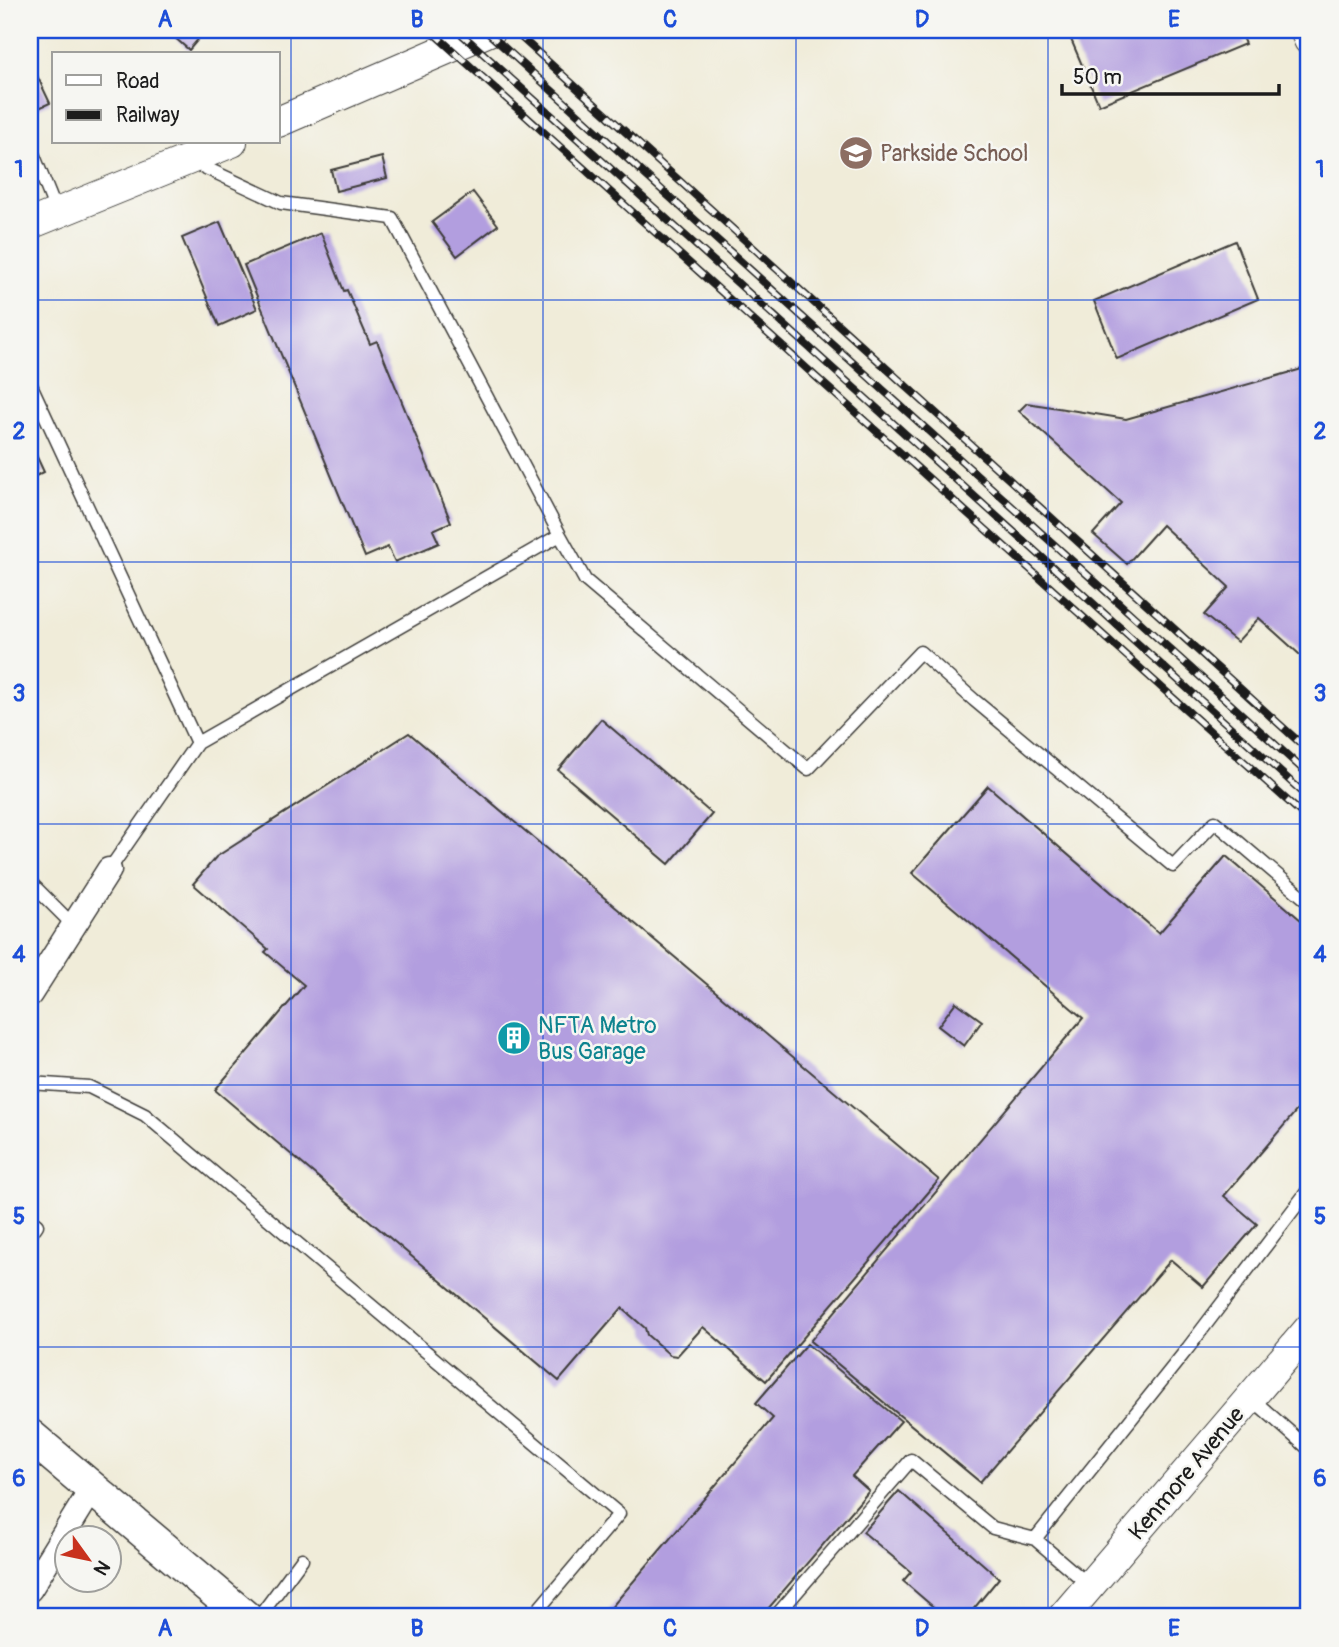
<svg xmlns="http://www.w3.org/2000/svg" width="1339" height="1647" font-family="Pangolin,sans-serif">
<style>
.building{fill:#b29edf}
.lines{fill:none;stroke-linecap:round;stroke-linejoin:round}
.service-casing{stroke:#3c3b38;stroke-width:15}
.minor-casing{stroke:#3c3b38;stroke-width:27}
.tertiary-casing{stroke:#3c3b38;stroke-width:32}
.secondary-casing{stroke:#3c3b38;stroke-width:36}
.service{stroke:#fff;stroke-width:12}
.minor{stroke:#fff;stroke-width:24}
.tertiary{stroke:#fff;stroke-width:30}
.secondary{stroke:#fff;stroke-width:33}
.rail-casing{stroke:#1c1c1c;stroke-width:8}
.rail{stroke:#f6f6f2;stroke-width:5;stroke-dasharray:16;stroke-linecap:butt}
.grid{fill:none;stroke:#1d4ed8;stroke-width:2;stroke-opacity:0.55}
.labels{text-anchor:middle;stroke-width:5;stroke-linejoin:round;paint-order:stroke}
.education-label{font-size:23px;fill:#785e54;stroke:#f6f6f2;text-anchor:start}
.culture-label{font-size:23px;fill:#0d838f;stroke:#f6f6f2;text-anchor:start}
.street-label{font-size:23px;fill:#1c1c1c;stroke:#f6f6f2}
.neatline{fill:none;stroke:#1d4ed8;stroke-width:2.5}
.grid-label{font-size:23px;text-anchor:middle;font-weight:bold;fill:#1d4ed8}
</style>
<rect width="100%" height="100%" fill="#f6f6f2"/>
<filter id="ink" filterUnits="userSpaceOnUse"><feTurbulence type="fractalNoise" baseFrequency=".0143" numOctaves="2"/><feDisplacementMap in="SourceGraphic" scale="14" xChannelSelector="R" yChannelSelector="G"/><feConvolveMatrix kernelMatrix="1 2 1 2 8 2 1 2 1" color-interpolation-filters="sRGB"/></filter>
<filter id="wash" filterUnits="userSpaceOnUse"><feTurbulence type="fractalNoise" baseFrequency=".00686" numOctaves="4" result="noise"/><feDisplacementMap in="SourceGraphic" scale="28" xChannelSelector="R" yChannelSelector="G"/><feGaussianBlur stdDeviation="1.57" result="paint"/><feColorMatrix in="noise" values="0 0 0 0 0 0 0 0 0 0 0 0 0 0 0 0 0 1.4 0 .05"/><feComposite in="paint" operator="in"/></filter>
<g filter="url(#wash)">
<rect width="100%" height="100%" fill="#f0ecd9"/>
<g id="blocks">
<!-- building -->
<path class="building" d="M166 30H206L189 50Z
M1067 30H1239L1245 44 1099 105Z
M32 65 50 103 30 112V66Z
M382 157 387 178 336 191 331 170Z
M473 192 498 225 457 256 432 222Z
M220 222 257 309 219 326 182 238Z
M321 233 344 291 347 290 370 344 377 341 451 522 433 530 439 543 395 562 388 547 365 557 244 265Z
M1235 241 1258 299 1117 359 1094 301Z
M1309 367V663L1259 618 1237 642 1204 615 1229 587 1162 525 1127 564 1093 534 1121 503 1019 411 1027 403 1126 419Z
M30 442 44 472 30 479Z
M601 719 712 814 669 864 558 770Z
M409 733 939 1180 766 1381 703 1327 677 1356 670 1355 647 1335 645 1328 622 1308 559 1381 215 1090 304 985 265 952 268 949 193 884 216 857Z
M988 786 1159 933 1226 856 1309 927V1096L1224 1196 1257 1224 1203 1287 1171 1260 980 1482 810 1341 1083 1018 912 873Z
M956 1002 982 1021 964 1046 938 1026Z
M807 1344 901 1421 852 1476 869 1491 761 1617H603L773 1418 756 1403Z
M899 1491 999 1578 967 1617H945L903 1581 911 1572 863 1532Z"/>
</g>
</g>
<g filter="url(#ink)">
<use href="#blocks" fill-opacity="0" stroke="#3c3b38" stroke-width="2"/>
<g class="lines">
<!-- service casing -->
<g class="service-casing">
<path id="service" d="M30 152 32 151 57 213
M30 383 197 743
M560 535 585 580 808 769 920 652 974 700 1173 866 1215 822 1309 902
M109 870 197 743 560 535 392 218 281 203 193 162
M30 882 74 926
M30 1083 89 1087 145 1115 619 1514 532 1617
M30 1219 37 1225 30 1235
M1251 1398 1309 1449
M1090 1586 1035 1539 1188 1348 1309 1189
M259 1617 302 1559
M775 1617 911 1460 993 1528 1035 1539"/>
</g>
<!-- minor casing -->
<g class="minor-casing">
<path id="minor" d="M30 994 109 870
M30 1589 92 1489"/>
</g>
<!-- tertiary casing -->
<g class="tertiary-casing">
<path id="tertiary" d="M1305 30 1309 40
M278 122 491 30
M30 224 232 142
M1063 1617 1309 1329"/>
</g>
<!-- secondary casing -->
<g class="secondary-casing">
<path id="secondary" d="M30 1436 245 1617"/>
</g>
<!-- service -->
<use href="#service" class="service"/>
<!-- minor -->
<use href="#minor" class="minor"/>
<!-- tertiary -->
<use href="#tertiary" class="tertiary"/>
<!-- secondary -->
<use href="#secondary" class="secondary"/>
<!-- rail casing -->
<g class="rail-casing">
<path id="rail" d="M430 30 1309 820
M457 30 1309 798
M485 30 1309 775
M513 30 1309 751"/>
</g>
<!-- rail -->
<use href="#rail" class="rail"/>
</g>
</g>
<!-- grid -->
<path class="grid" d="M291 30V1617M543 30V1617M796 30V1617M1048 30V1617M30 300H1309M30 562H1309M30 824H1309M30 1085H1309M30 1347H1309"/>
<!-- icons -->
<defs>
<g id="school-disc" transform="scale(1.75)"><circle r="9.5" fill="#8d6e63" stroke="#f6f6f2"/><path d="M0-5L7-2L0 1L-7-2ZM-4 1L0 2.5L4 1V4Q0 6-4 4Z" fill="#fff"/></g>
<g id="building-disc" transform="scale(1.75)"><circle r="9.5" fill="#0f9aa8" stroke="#f6f6f2"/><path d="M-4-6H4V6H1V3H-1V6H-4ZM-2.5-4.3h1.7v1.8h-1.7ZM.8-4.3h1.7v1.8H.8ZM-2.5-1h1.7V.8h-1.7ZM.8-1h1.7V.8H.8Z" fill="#fff"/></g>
</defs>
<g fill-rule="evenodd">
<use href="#school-disc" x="856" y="153"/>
<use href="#building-disc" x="514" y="1038"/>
</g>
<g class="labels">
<!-- education labels -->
<g class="education-label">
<text x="880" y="161">Parkside School</text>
</g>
<!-- culture labels -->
<g class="culture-label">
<text x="538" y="1033">NFTA Metro<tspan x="538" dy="26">Bus Garage</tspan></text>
</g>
<!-- street labels -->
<g class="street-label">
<text transform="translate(1186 1473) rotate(-50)" y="8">Kenmore Avenue</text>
</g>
</g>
<!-- margin -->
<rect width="1339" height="1647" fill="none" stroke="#f6f6f2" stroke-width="77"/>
<!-- legend -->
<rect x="52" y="52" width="228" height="91" fill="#f6f6f2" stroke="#9f9f9c" stroke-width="2"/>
<rect x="66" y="75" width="35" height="10" fill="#ffffff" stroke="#9f9f9c" stroke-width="2"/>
<text x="116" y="88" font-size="21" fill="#1c1c1c">Road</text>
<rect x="66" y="110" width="35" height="10" fill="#1c1c1c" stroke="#9f9f9c" stroke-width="2"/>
<text x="116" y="122" font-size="21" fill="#1c1c1c">Railway</text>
<!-- north arrow -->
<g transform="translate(88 1559) rotate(123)"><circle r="33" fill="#f6f6f2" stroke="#9f9f9c" stroke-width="2"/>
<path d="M0-5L12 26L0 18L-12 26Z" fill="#c8321e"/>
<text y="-10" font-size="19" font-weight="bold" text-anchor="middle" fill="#1c1c1c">N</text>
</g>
<!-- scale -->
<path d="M1062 84v10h217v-10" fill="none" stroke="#1c1c1c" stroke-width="3.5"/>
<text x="1073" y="84" font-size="21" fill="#1c1c1c" stroke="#f6f6f2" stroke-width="5" paint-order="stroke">50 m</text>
<rect x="38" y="38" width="1262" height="1570" class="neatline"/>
<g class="grid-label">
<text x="165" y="27">A</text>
<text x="417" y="27">B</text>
<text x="670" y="27">C</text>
<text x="922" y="27">D</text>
<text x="1174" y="27">E</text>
<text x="19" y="177">1</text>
<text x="1320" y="177">1</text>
<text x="19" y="439">2</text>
<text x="1320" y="439">2</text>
<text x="19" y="701">3</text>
<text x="1320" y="701">3</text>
<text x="19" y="962">4</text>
<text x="1320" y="962">4</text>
<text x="19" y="1224">5</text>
<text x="1320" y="1224">5</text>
<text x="19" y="1486">6</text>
<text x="1320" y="1486">6</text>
<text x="165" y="1636">A</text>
<text x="417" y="1636">B</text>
<text x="670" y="1636">C</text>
<text x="922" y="1636">D</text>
<text x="1174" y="1636">E</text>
</g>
</svg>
